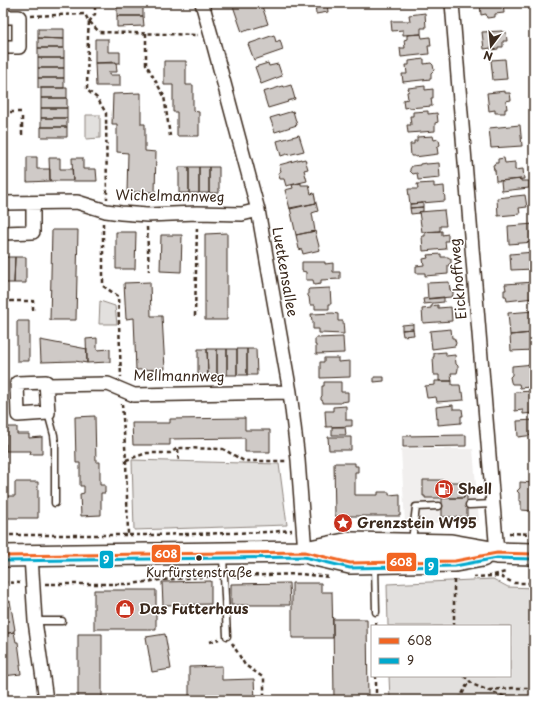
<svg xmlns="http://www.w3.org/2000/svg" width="537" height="703" font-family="'Playpen Sans',sans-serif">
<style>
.built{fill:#f1efee}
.green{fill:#e2e0de;stroke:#8e857e}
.building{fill:#cfcac7;stroke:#3b2a1e}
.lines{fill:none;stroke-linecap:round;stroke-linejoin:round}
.service-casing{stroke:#3b2a1e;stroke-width:9}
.minor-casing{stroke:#3b2a1e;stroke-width:16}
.primary-casing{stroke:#3b2a1e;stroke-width:24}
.path{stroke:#3b2a1e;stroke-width:2.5;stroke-dasharray:4 3;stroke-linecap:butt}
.service{stroke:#fff;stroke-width:6}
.minor{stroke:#fff;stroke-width:13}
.primary{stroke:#fff;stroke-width:21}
.bus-1-casing{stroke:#fff;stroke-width:6}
.bus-2-casing{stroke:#fff;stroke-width:6}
.bus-1{stroke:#f26522;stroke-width:3}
.bus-2{stroke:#00a9ce;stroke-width:3}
.bus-dot{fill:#3b2a1e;stroke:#fff;stroke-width:1.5}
.labels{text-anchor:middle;stroke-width:3;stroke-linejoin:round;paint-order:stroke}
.bus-label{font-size:13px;fill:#3b2a1e;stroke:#fff}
.street-label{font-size:14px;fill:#3b2a1e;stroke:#fff}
.poi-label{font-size:14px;font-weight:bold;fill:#3b2a1e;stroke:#fff;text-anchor:start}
.line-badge{stroke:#fff;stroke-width:1.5}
.badge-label{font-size:11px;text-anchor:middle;font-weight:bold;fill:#fff}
</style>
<rect width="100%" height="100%" fill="#fff"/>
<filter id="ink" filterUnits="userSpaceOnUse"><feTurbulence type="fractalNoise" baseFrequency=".025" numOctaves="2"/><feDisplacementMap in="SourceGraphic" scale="8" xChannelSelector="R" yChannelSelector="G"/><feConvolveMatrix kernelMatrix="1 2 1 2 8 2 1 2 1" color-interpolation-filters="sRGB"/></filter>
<g filter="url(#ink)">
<!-- built -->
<path class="built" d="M401 449H473L479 521 405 524Z"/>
<!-- green -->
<path class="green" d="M86 115H100V138L86 139Z
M100 301 115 306 117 324H99Z
M132 460 279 464 287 525 134 530Z
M493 579 508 587 534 588V700H390L389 676H510V626H388L387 584Z"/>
<!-- building -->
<path class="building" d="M115 3H127V6H115Z
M127 3H145V6H143V16H117V7L127 6Z
M232 3H261L268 24 242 32Z
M315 3H327L328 12 316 14Z
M403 3H423L403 5Z
M480 3H503L504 13 495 14V17L487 18 486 14 481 15Z
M425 13 426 28H421V34L403 35V30L392 31 391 21H410L409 15Z
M117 16H143L144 26 117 27Z
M38 29H64V39L38 38Z
M502 31V32H506L507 41H503V47H498V49L491 50V48L484 49 482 32Z
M421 34 422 38 430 37 431 46H428L429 54 401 57 400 48H405L404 40 407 39V35Z
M274 35 276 42 280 40 283 50 254 60 248 44Z
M38 38 64 39V48H38Z
M95 39H108V52H120V63H95Z
M38 48H64V58H38Z
M38 58H64V68H38Z
M424 59V64L431 63 433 65 434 70 431 73V79L403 82 402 74H407L406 65H409V61Z
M505 59 507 79 493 80 491 60Z
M164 61H186V85H193V111L199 112V136H177V112H173V85H164Z
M116 62 117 72H109V75H120V86H96L95 63Z
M268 63 269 66 278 64 282 76 261 84 255 67Z
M3 67H7V93H3Z
M38 68H64V78H38Z
M38 78H64V88H38Z
M291 85 295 99 287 101 288 102 268 108 263 92 283 86 284 87Z
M425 86V90L433 89V98H431L432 106 409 108V107L404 108 403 100 408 99 407 92 409 91 408 88Z
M41 88H67V98H41Z
M505 91V93H510L511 100 506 101 507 109H505V113H495V110L489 111 487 93Z
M141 93V124H145V151L156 152 155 192H127L128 153 117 152V124H112L113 94Z
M41 98H67V108H41Z
M41 108H67V118H41Z
M293 111 297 125 275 132 270 118Z
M428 111V114L437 113 438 122 435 123V131L408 133 407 125H411L410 116H413V112Z
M41 118H67V127H41Z
M520 125 522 146 491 148 489 128Z
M41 127H67V137H41Z
M299 135 304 151 288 155 287 154 281 156 277 141Z
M433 136 434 140 438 139 439 140 440 145 437 147 438 154 415 157V156H411L410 144H414V141H417V137Z
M27 157H37V169H50V181L27 182Z
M49 158H60V169H72L73 181H50Z
M72 158H83V169H96L97 181H73Z
M504 158 505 163 515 162V170L523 169 524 179 496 181 495 170H494L493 165 495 164V163H498V159Z
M301 159V160L305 159 308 169 304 170 307 181 286 186 284 179H280L278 173 281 171 279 165Z
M426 163V164L439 163 440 178 418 180 417 173 413 174 410 171V169L412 166 420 165V164Z
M179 167H189V193H179Z
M189 167H199V193H189Z
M199 167H209V193H199Z
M209 167H219V193H209Z
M521 179V181H529V188L502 191 501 181Z
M301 183V185H309L311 194 314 193 316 203 290 209 285 190 293 188 292 185Z
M434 183V187L444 186 445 201 410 204 408 189H418L417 184Z
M525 195 527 207 519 208 520 214 498 216 497 198Z
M316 203 318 211 312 213 315 231 296 235 290 208Z
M423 203V207L410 208V204Z
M423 207V211L419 212 420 213 411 214 410 208Z
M444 210 446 226H440V231L422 232 419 212Z
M534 224V242L509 244 508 226Z
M52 230H78L76 320H50Z
M315 231 320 250 303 254 302 250 299 249 296 235Z
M442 231V235L448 234V241H445L446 249 423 251 422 236H425V232Z
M116 232H136L135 269H116Z
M227 233V320H205V234Z
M161 235H182L181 272 160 271Z
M534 252V269L511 270 510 254Z
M441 254V257H448L451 259V263L448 265V274L425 276V273H416V266L424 265 423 259 428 258 427 255Z
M3 257H5V283H3Z
M5 257H15L14 283H5Z
M15 257H26V283H14Z
M302 262H325V264L333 263V272H340V279L321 280V284L314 285 313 280H306V272L302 271Z
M150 282 151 316H162L165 369 136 370 134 318 126 319 124 283Z
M449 282 450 290 453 291V295L451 297 428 299 427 283Z
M534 282V298L507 301 506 296H504V290H506L505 284Z
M330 288 331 304H329V309H315V305H310L309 297 308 296V290L309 289Z
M444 297V302L424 304 423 299Z
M438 305V308L451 307 452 321 423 323 422 309 431 308V306Z
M534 311V324H532V333L510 335 508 313Z
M333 313 338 314V321H343L344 334 319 333V329H313V322L312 321 311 314H313Z
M17 321H29V361H17Z
M413 324V329L402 330V325Z
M413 329 414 335 403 336 402 330Z
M451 329 452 338H454L455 340 456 343 455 346 432 349 430 331Z
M532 333 534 350 511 351 510 335Z
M343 337 344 353 316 354V345H315V339L316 338Z
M97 338V350L110 349V362L87 363 86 339Z
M40 340 87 349V363L75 361 41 362Z
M198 349H207L208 375H198Z
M207 349H217V375H208Z
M217 349H227V375H217Z
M227 349H237V375H227Z
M237 349H247V375H237Z
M247 349H256L257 375H247Z
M446 352V356L455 355 456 364 458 366V369L457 373H451L452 381H439V375H434L433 357H434V353Z
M324 358H338V362L350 361V377L320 378V362H324Z
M534 364V383H530V387L520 388 519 384H512L511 382 510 377 512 375V366Z
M374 377H384V381L374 382Z
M435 381H452V385H460L461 392H463L464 400 437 402 436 397 427 398 425 386 435 385Z
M324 382H341V392H348V401L341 402V403H323V401L321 400V397L322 396V386H324Z
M534 391V413L523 414V410L515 411V392Z
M453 405V409H462L463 416H461V423L438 425V418L437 419 436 407Z
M346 406V420H352V426L326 427 325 411H333V407Z
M95 416 96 462H100V485H105V493H101V515L81 516 80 494 84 493V486H80V463H76L75 417Z
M245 418V430H270V452H245V438L170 439V445H133L132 423H170V419Z
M534 420V435L518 437 517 421Z
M6 427H17V434H29V438L42 437V454H30L31 451H6Z
M332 427H345L346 435H332Z
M466 435V446L403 447V436Z
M328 437H351V450H329Z
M3 444H6V457H3Z
M334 463H355V466H358V472H355V495H378V492H389V495L400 494V516H335Z
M423 480H443V482H464V498H425V496H423Z
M15 482H38V518H3V496H15Z
M520 482 534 483V511L521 510V501H519V493L517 491 520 488Z
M464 495H467V517H442V498H464Z
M211 581V604L163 605 162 582Z
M289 583 290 605H231V584Z
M292 583H321V592H332L333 638H292Z
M94 590H156V629H94Z
M10 601 15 630H14V632L3 634V602Z
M333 619H367L368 700H334Z
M14 632 16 642H18L21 665H20L21 674 3 676V634Z
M78 634H102V700H78Z
M165 634 171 669 152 672 146 637Z
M222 666V680L254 679 255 700H220V698H189V667Z"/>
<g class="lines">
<!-- service casing -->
<g class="service-casing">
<path id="service" d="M48 413 54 435 55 444V503
M469 505 493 504
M412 541 416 507 439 506
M223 557 227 636
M375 566 376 612
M35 621H62"/>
</g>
<!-- minor casing -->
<g class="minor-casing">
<path id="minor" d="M202 3 211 35 258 210 290 392 298 460 305 552
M452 3 497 553
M3 17H19V47H3
M3 203 77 202 106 211 121 213 147 215 197 213 242 214 258 210
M3 233 33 232V203
M46 382 48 413 18 415 17 383Z
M46 385 108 384 134 395 290 392
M31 556 35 621 46 700"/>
</g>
<!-- primary casing -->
<g class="primary-casing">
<path id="primary" d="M311 554 350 563 455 561 482 556
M3 556 305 552 350 543 451 545 497 553 534 554"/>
</g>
<!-- path -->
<path class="path" d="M31 16 85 14 89 22 95 14V3
M89 22 88 35 87 90 97 98 106 113 107 199
M90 22 99 32 198 35
M146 33V64L164 96 170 136
M3 112H22
M22 135V117
M103 223V286L118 296 121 377
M147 227 149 271
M3 301H33V312
M195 316 197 226
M122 404 126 460 128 535
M178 449 179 462
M126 460 147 453H170L178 448 223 449 244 461H286
M3 469H9
M509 533 534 534
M3 535H150L269 532 292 530
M494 575 506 572
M233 576 300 574 330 577
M473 577 492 576 501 577 514 583H534
M3 582 20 583
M45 584H131L160 580 216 576
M376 626V620
M454 626V577
M210 642 219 639
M232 643 245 665 264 678V700
M464 676 474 685 513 700
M489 690 512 688H534
M376 700V676
M459 700 469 681"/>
<!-- service -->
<use href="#service" class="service"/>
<!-- minor -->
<use href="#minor" class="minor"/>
<!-- primary -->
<use href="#primary" class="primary"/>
<!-- bus-1 casing -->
<g class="bus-1-casing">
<path id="bus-1" d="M3 556 305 552 350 563 455 561 497 553 534 554"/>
</g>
<!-- bus-2 casing -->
<g class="bus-2-casing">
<path id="bus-2" d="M3 561 304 557 350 568 455 566 497 558 534 559"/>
</g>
<!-- bus-1 -->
<use href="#bus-1" class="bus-1"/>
<!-- bus-2 -->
<use href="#bus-2" class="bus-2"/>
</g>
</g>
<!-- icons -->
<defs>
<g id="fuel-disc" transform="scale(1)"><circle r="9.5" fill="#c8321e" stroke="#fff"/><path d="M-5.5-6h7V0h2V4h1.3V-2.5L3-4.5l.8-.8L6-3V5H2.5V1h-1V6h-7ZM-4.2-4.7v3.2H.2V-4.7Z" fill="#fff"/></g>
<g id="sight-disc" transform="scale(1)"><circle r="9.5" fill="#c8321e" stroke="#fff"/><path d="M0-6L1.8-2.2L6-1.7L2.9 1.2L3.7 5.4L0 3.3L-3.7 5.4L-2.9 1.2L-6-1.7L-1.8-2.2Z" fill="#fff"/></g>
<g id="shop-disc" transform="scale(1)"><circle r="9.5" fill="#c8321e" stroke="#fff"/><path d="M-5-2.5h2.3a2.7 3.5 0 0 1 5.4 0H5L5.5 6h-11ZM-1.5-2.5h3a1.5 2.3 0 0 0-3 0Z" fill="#fff"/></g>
</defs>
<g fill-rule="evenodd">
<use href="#fuel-disc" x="444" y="489"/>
<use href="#sight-disc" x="343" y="523"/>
<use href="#shop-disc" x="125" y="609"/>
</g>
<!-- markers -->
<circle class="bus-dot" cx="199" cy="558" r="3.5"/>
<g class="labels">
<!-- bus labels -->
<g class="bus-label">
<text x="199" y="577">Kurfürstenstraße</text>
</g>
<!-- street labels -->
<g class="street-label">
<text transform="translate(170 196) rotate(1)" y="5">Wichelmannweg</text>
<text transform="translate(285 272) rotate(80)" y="5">Luetkensallee</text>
<text transform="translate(458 279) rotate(-95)" y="5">Eickhoffweg</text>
<text transform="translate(179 376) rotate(1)" y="5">Mellmannweg</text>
</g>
<!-- poi labels -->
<g class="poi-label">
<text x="458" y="494">Shell</text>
<text x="357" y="528">Grenzstein W195</text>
<text x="139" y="614">Das Futterhaus</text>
</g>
</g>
<g class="line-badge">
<rect x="151" y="544" width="30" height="19" rx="4" fill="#f26522"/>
<rect x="99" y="550" width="15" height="19" rx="4" fill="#00a9ce"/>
<rect x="386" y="552" width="31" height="20" rx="4" fill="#f26522"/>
<rect x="424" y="557" width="15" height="19" rx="4" fill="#00a9ce"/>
</g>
<g class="badge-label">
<text x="166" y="558">608</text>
<text x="106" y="563">9</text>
<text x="401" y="566">608</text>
<text x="431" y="570">9</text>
</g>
<!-- margin -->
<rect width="537" height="703" fill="none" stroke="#fff" stroke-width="16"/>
<rect x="8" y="8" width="521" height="687" fill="none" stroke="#3b2a1e" stroke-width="1.5" filter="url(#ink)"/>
<!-- legend -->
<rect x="371" y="625" width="140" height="52" fill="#ffffff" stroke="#b1aaa5"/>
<rect x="379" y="638" width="20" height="6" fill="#f26522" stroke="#b1aaa5"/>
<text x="407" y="645" font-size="12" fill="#3b2a1e">608</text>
<rect x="379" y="658" width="20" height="6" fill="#00a9ce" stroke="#b1aaa5"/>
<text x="407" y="665" font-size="12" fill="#3b2a1e">9</text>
<!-- north arrow -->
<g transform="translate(491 46) rotate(196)" stroke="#ffffff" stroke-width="3" paint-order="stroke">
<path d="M0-3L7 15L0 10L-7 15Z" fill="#3b2a1e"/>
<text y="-6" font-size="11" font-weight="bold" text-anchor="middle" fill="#3b2a1e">N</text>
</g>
</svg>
